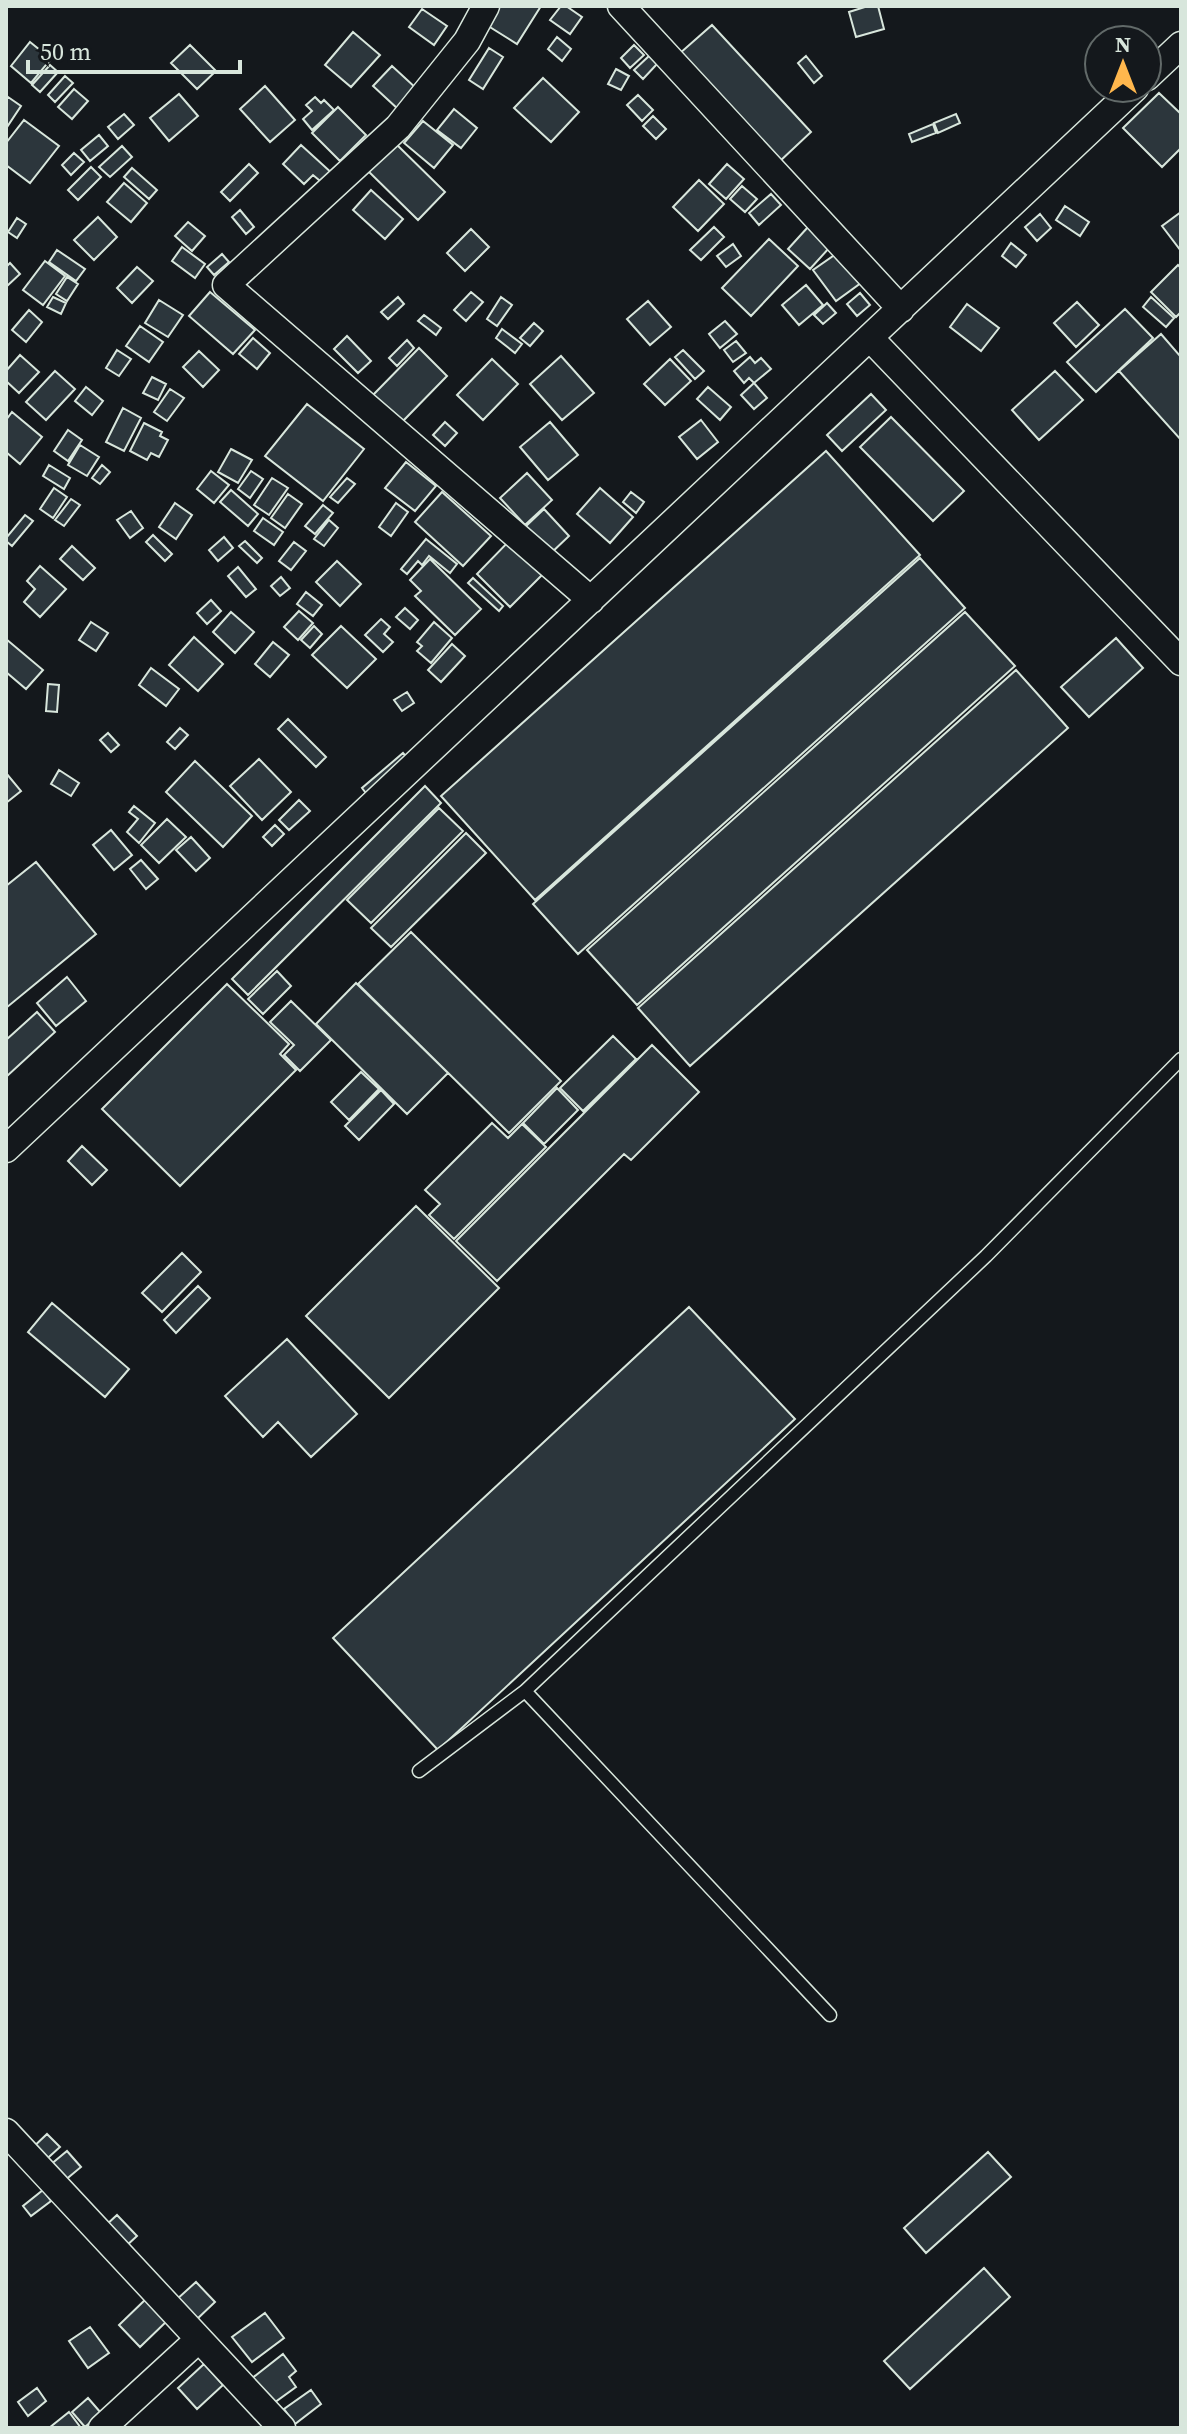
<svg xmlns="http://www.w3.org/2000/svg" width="1187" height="2434" font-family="'Source Serif 4',serif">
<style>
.building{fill:#2c363c;stroke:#d8e6dc;stroke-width:2}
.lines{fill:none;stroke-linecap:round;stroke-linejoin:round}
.lane-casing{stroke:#d8e6dc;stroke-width:15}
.street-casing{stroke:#d8e6dc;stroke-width:29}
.lane{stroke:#14181c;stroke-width:12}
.street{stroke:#14181c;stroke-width:26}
</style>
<rect width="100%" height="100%" fill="#14181c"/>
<!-- building -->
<path class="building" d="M497 6H541L517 44 485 24Z
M561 6H566L582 17 570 34 550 20Z
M868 6H878L884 29 856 37 849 12Z
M422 9 447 26 434 45 409 27Z
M712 25 811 132 779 162 679 54Z
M353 32 380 55 351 87 325 65Z
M557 37 571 49 562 61 548 49Z
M30 42 51 59 31 83 11 66Z
M190 45 216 71 197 89 171 63Z
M634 45 644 55 630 68 621 58Z
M489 48 503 57 483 89 469 80Z
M649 56 657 64 643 79 634 70Z
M806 56 822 76 814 83 798 63Z
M50 65 58 72 40 92 32 85Z
M392 66 417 89 398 109 373 86Z
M616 69 629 76 621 90 608 84Z
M65 76 73 83 55 102 48 95Z
M543 78 579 112 551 142 514 108Z
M265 86 295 120 270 142 240 109Z
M74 89 88 101 72 119 58 107Z
M1159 93 1181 114V148L1162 167 1123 128Z
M179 94 198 116 169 141 150 118Z
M638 95 653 110 642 121 627 105Z
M8 97 21 106 7 127 6 100Z
M315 97 321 103 324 100 334 110 312 130 303 119 312 111 306 105Z
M338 107 366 135 340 161 312 133Z
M454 109 477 128 461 148 437 130Z
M124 114 134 125 118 139 108 127Z
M956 114 960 123 938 133 934 123Z
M653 116 666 129 656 139 643 126Z
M24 120 59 146 30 183 6 165V143Z
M423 121 453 145 434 168 404 143Z
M933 124 936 133 912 142 909 134Z
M99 135 108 146 90 161 81 150Z
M391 139 445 192 418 220 364 167Z
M301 145 334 175 325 185 313 175 304 184 283 164Z
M122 146 132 157 110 177 99 167Z
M74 153 84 162 71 175 62 165Z
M249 164 258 173 230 201 221 192Z
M727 164 744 179 726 199 709 184Z
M91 167 101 177 78 200 68 190Z
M132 168 157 190 149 199 124 177Z
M699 180 724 204 698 231 673 207Z
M124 183 147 203 131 222 107 202Z
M742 186 757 199 745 212 730 199Z
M371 190 403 219 385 239 353 210Z
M771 194 781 205 759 225 749 213Z
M1065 206 1089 222 1080 236 1056 220Z
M240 210 254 227 246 234 232 217Z
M1181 212V251L1162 226Z
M1040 214 1051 228 1037 241 1025 227Z
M98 217 117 237 94 260 74 240Z
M17 218 26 224 17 238 8 232Z
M188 222 205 236 192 251 175 236Z
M714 227 724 237 701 260 690 250Z
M808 227 830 247 810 269 788 249Z
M471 229 489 247 465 271 447 253Z
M769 239 798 266 751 316 722 288Z
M1011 243 1026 255 1016 267 1002 256Z
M733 244 741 256 726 267 717 256Z
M182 247 205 264 195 278 172 261Z
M843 249 865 280 836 301 813 270Z
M57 250 85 269 76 281 49 262Z
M222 254 229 262 214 275 207 267Z
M45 261 65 276 43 305 23 290Z
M10 263 20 274 7 286 6 267Z
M1178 265 1181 268V312L1176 317 1151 292Z
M137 267 153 281 132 303 117 288Z
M67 277 78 284 67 301 56 294Z
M806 285 823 305 799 325 782 305Z
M210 292 255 330 233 354 189 316Z
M471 292 483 302 466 321 454 310Z
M860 293 870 305 857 316 847 304Z
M53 297 66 303 61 314 47 307Z
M398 297 404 304 388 319 381 312Z
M501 297 512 305 497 326 487 319Z
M1151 297 1174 318 1166 327 1143 307Z
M159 300 183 315 168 337 145 323Z
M648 301 671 327 650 345 627 319Z
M1077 302 1099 325 1076 347 1054 323Z
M827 303 836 313 823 324 814 315Z
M967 304 999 328 981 351 950 327Z
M1125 309 1153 338 1096 392 1067 362Z
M29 310 42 322 26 342 12 330Z
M424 315 441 328 436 335 418 321Z
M725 321 737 334 720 348 709 334Z
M534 323 543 331 530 346 520 338Z
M140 326 163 342 149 362 126 346Z
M502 329 522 344 515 353 496 338Z
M1161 334 1181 357V440L1119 371Z
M347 336 371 361 358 373 334 349Z
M253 338 270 353 257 369 239 354Z
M407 340 414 348 397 366 389 358Z
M736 341 746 353 733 362 724 350Z
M419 348 447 376 402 422 373 395Z
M117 350 131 359 119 376 106 368Z
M683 350 704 371 695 379 675 357Z
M199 351 219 370 203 387 183 367Z
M20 355 39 372 19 393 6 381V371Z
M561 356 594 393 562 420 530 384Z
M750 357 755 363 761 358 771 369 754 383 749 378 744 383 734 371Z
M492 359 518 384 483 420 457 395Z
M670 359 691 381 665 405 644 384Z
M55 371 75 389 46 420 26 402Z
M1055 371 1083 400 1039 440 1012 410Z
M152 377 166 384 158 400 143 393Z
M754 383 767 398 754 409 741 395Z
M86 387 103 401 92 415 75 401Z
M708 387 731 407 720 420 697 399Z
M170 389 184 398 167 421 154 412Z
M871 394 886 410 842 451 827 435Z
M307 404 364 449 323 501 265 456Z
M123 408 141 418 124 451 106 442Z
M12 412 42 437 20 464 6 452V420Z
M891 417 964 491 933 521 860 447Z
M701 420 718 442 697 459 679 437Z
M445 422 457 433 445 446 433 435Z
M550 422 578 455 548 480 520 447Z
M144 423 162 432 160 436 168 440 159 457 151 453 147 460 130 451Z
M68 430 82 440 68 461 54 451Z
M80 445 99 457 87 476 68 465Z
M231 449 252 460 238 483 218 472Z
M826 451 920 555 535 900 441 796Z
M406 462 436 486 415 511 385 488Z
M49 465 70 478 64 489 43 476Z
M102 465 110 472 100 484 92 478Z
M211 471 229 485 214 503 197 489Z
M251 471 263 479 250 498 238 489Z
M527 473 552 500 525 525 500 498Z
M272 478 288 488 269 515 254 505Z
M347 478 355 484 338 503 330 497Z
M54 488 67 497 53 518 40 509Z
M600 488 633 517 610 543 577 514Z
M231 490 258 514 248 526 220 502Z
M442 492 491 536 463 566 415 522Z
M631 492 644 502 636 513 623 502Z
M288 494 302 504 285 528 271 518Z
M71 499 80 505 64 526 55 520Z
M175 503 192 515 176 539 159 527Z
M396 503 408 512 391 536 379 527Z
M323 505 333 513 315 534 305 526Z
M544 509 569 536 549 555 524 528Z
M131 511 143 528 130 538 117 520Z
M25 515 33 521 12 546 6 541V538Z
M263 518 283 532 274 545 254 531Z
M329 520 338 528 324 546 314 539Z
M153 535 172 554 165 561 146 542Z
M514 536 548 569 510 607 477 574Z
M224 537 233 548 218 561 209 550Z
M426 539 457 564 450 573 429 556 422 565 418 561 407 574 401 569Z
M245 541 262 558 257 563 239 546Z
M294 542 306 551 291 570 279 561Z
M72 546 95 568 83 580 60 559Z
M920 558 965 608 578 954 533 904Z
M430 559 481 609 455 635 415 596 421 591 410 580Z
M337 561 361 584 340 606 316 582Z
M40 566 66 589 40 617 24 602 35 589 27 581Z
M238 567 256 589 246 597 228 576Z
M281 577 290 588 280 596 271 586Z
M473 578 503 606 499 611 468 583Z
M306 592 322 605 313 616 297 604Z
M211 600 221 611 207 624 197 613Z
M405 608 418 620 410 629 396 617Z
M299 611 313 623 298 640 284 627Z
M231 612 254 632 235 653 213 632Z
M965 612 1015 666 637 1005 587 950Z
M381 619 390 627 384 634 393 642 383 652 365 635Z
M91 622 108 633 96 651 79 640Z
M434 622 452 638 431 663 417 651 422 646 417 642Z
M314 626 322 634 310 648 301 640Z
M341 626 376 659 347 688 312 655Z
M194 637 223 664 198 691 169 665Z
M1116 638 1143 668 1089 717 1061 687Z
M6 639 43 670 26 689 6 672Z
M273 642 289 655 270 677 255 664Z
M452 644 465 656 441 682 428 670Z
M151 668 179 689 166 706 139 685Z
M1016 670 1068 728 690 1066 638 1008Z
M48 684 59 685 57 712 46 711Z
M407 692 414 703 402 711 394 700Z
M288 719 326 757 316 767 278 729Z
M180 728 188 735 175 749 167 742Z
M108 733 119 745 111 752 100 740Z
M403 753 411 762 369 797 362 788Z
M259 759 291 792 262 820 230 786Z
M195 761 252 816 223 847 166 792Z
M59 770 79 783 71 796 51 784Z
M6 773 21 791 6 803Z
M425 786 441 803 248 995 232 979Z
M299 800 310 811 289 830 279 820Z
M134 806 155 823 139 843 127 832 138 819 129 812Z
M439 808 463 831 371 923 347 900Z
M167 819 186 837 159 863 141 845Z
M275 825 284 834 272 846 263 837Z
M111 830 132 855 114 870 93 845Z
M466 833 486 853 391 947 371 928Z
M191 837 210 858 196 871 176 850Z
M141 860 158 879 146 889 130 869Z
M36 862 96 934 6 1008V886Z
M411 932 561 1081 509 1133 358 984Z
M277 971 291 986 263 1014 248 999Z
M67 977 86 1001 56 1026 37 1003Z
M356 983 448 1073 407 1114 316 1024Z
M227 984 289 1044 280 1054 296 1070 180 1186 102 1109Z
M291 1001 331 1040 300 1071 284 1055 294 1045 270 1022Z
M37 1012 55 1032 6 1077V1040Z
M613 1036 636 1059 583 1111 560 1088Z
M652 1045 699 1092 631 1160 624 1154 497 1281 456 1241Z
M361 1072 379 1089 349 1120 331 1102Z
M557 1088 578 1110 544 1144 523 1123Z
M381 1090 394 1104 359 1140 345 1126Z
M492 1123 508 1138 522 1124 546 1147 454 1239 429 1215 440 1204 425 1190Z
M82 1146 107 1170 92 1185 68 1161Z
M416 1206 499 1288 389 1398 306 1316Z
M182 1253 201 1272 162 1312 142 1293Z
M198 1286 210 1298 176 1333 164 1320Z
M52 1303 129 1369 105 1397 28 1332Z
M689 1307 795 1419 438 1750 333 1638Z
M287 1339 357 1414 311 1457 278 1422 263 1437 225 1396Z
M47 2134 60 2147 40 2165 28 2152Z
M67 2151 81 2167 58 2186 44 2170Z
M988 2152 1011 2177 926 2253 904 2228Z
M43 2190 51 2201 31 2216 23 2206Z
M117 2215 137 2236 125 2247 105 2226Z
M984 2268 1010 2297 910 2389 884 2361Z
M196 2282 215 2302 196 2320 176 2300Z
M147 2298 168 2320 140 2347 119 2325Z
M265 2313 284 2338 252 2362 232 2337Z
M90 2327 109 2353 88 2368 69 2341Z
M283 2354 296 2371 289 2377 296 2387 271 2405 251 2379Z
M204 2364 223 2385 197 2409 178 2388Z
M37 2388 46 2401 28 2416 18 2402Z
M311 2390 321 2404 295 2424 284 2409Z
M88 2398 101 2413 85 2427 72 2412Z
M69 2412 81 2428H49Z"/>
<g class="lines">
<!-- lane casing -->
<g class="lane-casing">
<path id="lane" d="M525 1691 830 2015
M419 1771 525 1691 986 1256 1181 1059"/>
</g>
<!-- street casing -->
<g class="street-casing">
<path id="street" d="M486 6 467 41 398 127 226 285 591 600
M621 6 901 309
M1147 77 1181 45
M870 338 1181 662
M6 1149 1135 88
M6 2132 282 2428
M102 2428 199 2339"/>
</g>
<!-- lane -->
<use href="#lane" class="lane"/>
<!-- street -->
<use href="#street" class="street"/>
</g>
<!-- border -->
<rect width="1187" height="2434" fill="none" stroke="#d8e6dc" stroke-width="16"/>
<!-- north arrow -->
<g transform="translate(1123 64)"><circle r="38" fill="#14181c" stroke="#626a69" stroke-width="2"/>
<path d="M0-6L14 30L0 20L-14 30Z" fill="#ffb74d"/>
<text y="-12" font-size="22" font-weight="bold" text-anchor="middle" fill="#d8e6dc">N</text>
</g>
<!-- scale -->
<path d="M28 60v12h212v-12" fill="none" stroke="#d8e6dc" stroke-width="4"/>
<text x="40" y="60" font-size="24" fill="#d8e6dc" stroke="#14181c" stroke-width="6" paint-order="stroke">50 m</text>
</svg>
